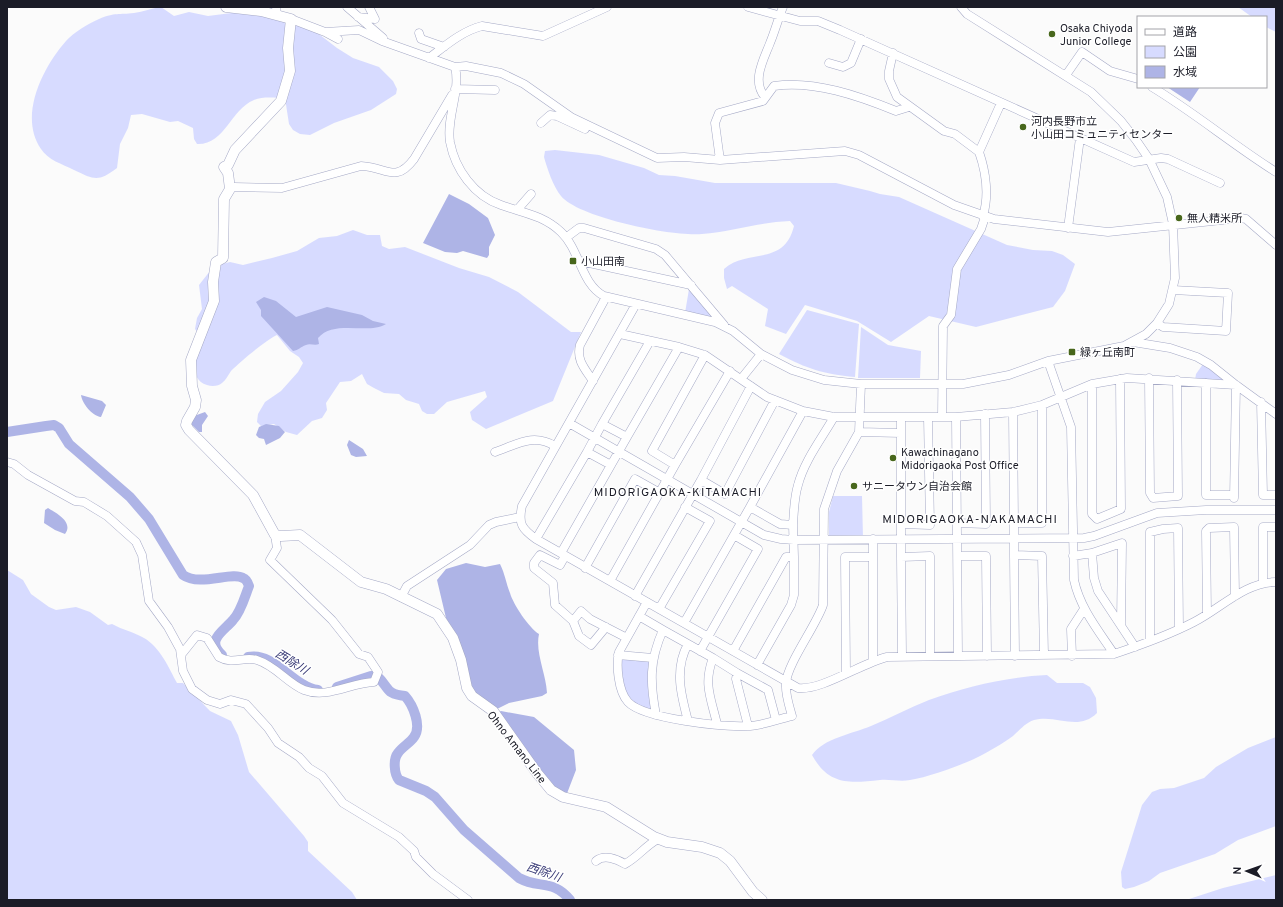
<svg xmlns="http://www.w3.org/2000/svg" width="1283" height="907" font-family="Overpass,'Noto Sans JP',sans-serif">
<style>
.green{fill:#d7dbff}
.water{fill:#aeb4e6}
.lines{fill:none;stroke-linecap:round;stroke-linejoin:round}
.river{stroke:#aeb4e6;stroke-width:10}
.minor-casing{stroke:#a5a9c6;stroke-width:9}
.major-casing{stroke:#a5a9c6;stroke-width:11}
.minor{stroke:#fff;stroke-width:8}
.major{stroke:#fff;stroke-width:10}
.poi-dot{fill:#48671c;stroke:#fff;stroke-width:1.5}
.labels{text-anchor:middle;stroke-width:3;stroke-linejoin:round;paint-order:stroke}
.poi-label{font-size:11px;fill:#1b1c27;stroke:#fff;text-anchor:start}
.street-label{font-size:11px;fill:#1b1c27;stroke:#fff}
.neighbourhood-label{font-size:12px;letter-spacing:1px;fill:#1b1c27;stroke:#fff}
.water-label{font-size:12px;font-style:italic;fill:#383a76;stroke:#fff}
</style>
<rect width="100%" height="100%" fill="#fbfbfb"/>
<!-- green -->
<path class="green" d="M161 7 174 16 189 12 208 16 247 11 311 28 337 48 353 58 379 67 393 81 397 89 396 94 371 110 334 123 310 135 300 134 293 130 289 124 285 98C276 98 263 96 254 100 230 110 225 145 197 144L194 139 193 128 178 121 170 122 142 114 131 115 128 128 120 144 117 168C98 182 95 180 74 170 62 164 48 160 41 149 18 116 43 67 66 41 74 32 88 24 99 19 115 12 119 15 134 13 143 12 152 8 161 7Z
M1238 7H1276V32L1266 27V17H1252Z
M555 150 599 155 644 168 659 175 675 176 715 183H836L870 191 880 194 899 197 1007 245 1033 250 1052 251 1063 255 1075 264 1065 291 1053 307 976 327 929 316 891 342 857 321 805 305 786 334 765 326 768 309 732 286 727 289 724 278V269C747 248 784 267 794 226L790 221C760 222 732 232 702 234 674 237 579 218 561 196 553 186 547 168 544 157L545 151Z
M353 230 367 235H380L382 246 389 249 405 247 459 268 489 277 518 292 571 332H581L553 401 486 429 472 420 470 412 487 397 485 391 447 402 434 414H427L422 411 419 404 406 400 399 394 384 393 374 388 367 384 362 374 351 381 340 382 326 403 327 410 322 418 312 421 297 435 286 432 274 424 261 426 257 422 258 414 265 402 281 391 298 372 303 363 299 357 290 351 277 335C266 340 241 361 231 371 228 375 226 380 222 383 219 386 212 387 207 385 186 379 197 350 199 334L195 329 197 318 202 309 199 285 214 266 230 262 243 265 272 258 297 251 319 238 337 236Z
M689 289H693L714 320 685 313Z
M807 310 859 324 855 377C822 374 808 369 779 354Z
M861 327 888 345 921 351 920 378H858Z
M1203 364 1226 380H1195L1196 374Z
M833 496H862L863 538 829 539V512Z
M7 570 23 580 31 594 49 607 56 610 76 607 90 612 108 625 112 624C123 630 134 632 144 638 160 647 169 668 177 683H183L210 711 231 721 238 735 249 772 304 836 308 842V851L352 892 357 900H7Z
M619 658 653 659 655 714 630 702 625 696Z
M1047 675 1057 683H1083L1090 687 1096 698 1097 713C1078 732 1057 714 1034 720 1025 723 1020 730 1013 736 1002 744 988 752 976 758 959 766 929 777 910 780 900 782 890 779 880 780 850 783 829 786 812 755 824 738 852 734 871 726 890 718 909 708 929 700 967 686 1007 677 1047 675Z
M1276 737V826L1238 840 1215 854 1160 873 1149 881 1134 887 1125 889 1122 887 1121 872 1142 805 1152 792 1160 789 1174 788 1204 778 1216 767 1248 748Z
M1276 875V900H1186L1223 888Z"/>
<!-- water -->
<path class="water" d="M1167 87H1200L1190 102Z
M449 194 469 204 488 218 495 235 489 247V255L487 258 463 251 457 253 445 252 423 243Z
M264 297 276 301 296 317 327 307 362 315 373 321 386 324C368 335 334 319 318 338L319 344C315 346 310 343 306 345 300 347 299 350 293 351L261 316V310L256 302Z
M81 395 102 401 106 405 101 417C92 416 82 403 81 395Z
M205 412 208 416 202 425V432H199L191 424 194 416Z
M266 424 279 426 285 432 280 438 266 445 264 439 259 438 256 435 259 427Z
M349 440 363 449 367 456 356 457 351 455 347 445Z
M48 508C56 513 74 522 65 534L55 530 44 523 45 510Z
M466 563 485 567 500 564C505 574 506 583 510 593 513 604 529 628 539 634 535 653 546 673 547 693L542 696 509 703 497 709 473 693 457 640 446 618 437 580 446 569Z
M501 711 534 717 574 750 576 770 566 796 553 789 497 713Z"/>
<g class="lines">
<!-- river -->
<path class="river" d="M7 432 46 426 54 425 59 428 69 444 130 497 149 519 183 575C200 587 232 571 243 578 246 579 248 583 249 586 245 596 241 612 233 620 224 631 205 640 222 655
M248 657C275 652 292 686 318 690
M337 687 371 676H377C390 688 385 694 405 696 413 705 422 726 414 737 410 743 402 747 398 753 393 759 394 774 399 780L426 791 435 797 464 830 519 878C539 889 553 879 570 900"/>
<!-- minor casing -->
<g class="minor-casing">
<path id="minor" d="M276 7 277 15
M347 7 383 38
M748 7 800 21H818L840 30 1134 162 1161 158 1168 159 1220 183
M358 17 375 19 369 7
M291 19 325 32 359 30 382 41 455 67 466 66 501 73 524 84 571 117 657 158 684 157 720 160 845 151 859 155 954 205 994 219 1108 232 1241 218 1246 219 1276 245
M325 32 338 39
M419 33 421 39 444 47
M893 53 889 71V79L897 97 944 131 955 134 979 152C986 172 989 196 983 216
M429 58C445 46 462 31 482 26L543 36 607 7
M829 63 843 67 851 63 861 39
M455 67C461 92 446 117 450 142 455 169 474 196 501 205 523 213 543 215 561 232 580 250 581 284 604 296L715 322 733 331 761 354 792 370 824 380 861 384H963L1009 375 1048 361 1124 346 1146 334 1157 323 1169 304 1175 278 1173 224 1167 197 1149 159 1136 140 1121 121 1091 92 967 14 961 7
M1066 75 1082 52 1110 71 1138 79
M1152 87C1195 113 1233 145 1276 172
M455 89 495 90
M765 97C751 81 764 59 770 43 775 31 778 19 783 7
M541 123 550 115 557 116 585 129
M979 152 1001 103
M720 160 715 123 719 113 763 101 774 86C814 80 859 96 896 111L909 107
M230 189 234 187 282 188 361 166C387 167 395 184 414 159L452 95
M517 210 531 194
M1068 228 1080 138
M567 237 579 228H584L656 249 665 255 724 325
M580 261 691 285
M636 304 522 506C518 524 522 529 536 539L798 688C821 691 862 663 887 657L1114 654C1141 645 1169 635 1194 622 1220 609 1245 582 1276 582
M1157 323 1163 327 1226 331 1228 293 1173 290
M620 334 679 347 705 355 767 397 803 411 834 417H956L1013 412 1042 405 1092 384 1127 378 1236 385
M650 341 602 424 627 437 679 347
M1133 342 1170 348 1197 357 1211 365 1236 385 1276 414
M705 355 652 451 675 465 730 371
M1048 361 1071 427 1074 580C1080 608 1098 630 1114 654
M1149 378 1150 493 1153 498 1178 496 1177 380
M741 379 761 354
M593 381C585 369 576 360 580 345L606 297
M1206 383V495H1234
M1092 384V514L1097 519 1121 509 1120 379
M751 386 701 480 725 494 775 400
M1261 402 1263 495H1276
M803 411 750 507 780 524 793 525C794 511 794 498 798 485 804 461 822 438 834 417
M1013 412 1014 523H1042V405
M901 417V524L930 525 928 417
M942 417 943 326 951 315 957 269 981 229 985 217
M956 417 958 656
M569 423 764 535 781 539 794 540 1084 538 1094 536 1157 513 1206 510H1276
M859 432 901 433
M495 452C518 444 533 433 555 446
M587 452 602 424
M7 462 14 464 28 475 75 501 84 502 107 516 136 542 142 555 149 601 168 627 180 649 183 671 192 689 207 700 220 704 231 700 246 704 268 728 278 743 299 757 309 768 322 776 343 803 399 837 414 851 416 857 433 874 468 900
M611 465 627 437
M1234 498 1236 385
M957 523 986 524 985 414
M901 524V557
M793 525 794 557
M734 535 750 507
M536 539 587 452 611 465 561 553
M1092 553 1094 578 1098 591 1135 647
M1014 555V523
M565 556 560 565 540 555 534 563V568L553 583 555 605 573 621 581 611 590 619 627 638
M958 556H986L987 656
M1073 556 1092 553 1122 543 1121 624
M873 557V539
M585 568 635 479 660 493
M610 581 675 465
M1263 583V527H1276
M635 596 701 480
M401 597 407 586 470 545 489 525 496 522 520 517
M647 602 619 652C616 665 618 691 628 702 644 719 723 727 747 726 762 726 778 719 792 716 789 705 785 694 786 683 787 664 816 626 823 605L824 509 837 471 859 432 861 384
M659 609 710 521 685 507
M1207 614 1206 531 1209 528 1234 527 1235 596
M639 616 663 630C649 661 650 683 656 715
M573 621 579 636 591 645 606 627
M684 623 734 535 758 549 700 651
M663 630 688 644
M1150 641V532L1163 529 1178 528 1179 629
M733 651 786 557H794V595L791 605 757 665
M181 655 197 635 207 638 219 657C233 665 244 656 257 660 276 666 287 683 304 690 327 699 350 683 374 682L378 672 368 657 359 654 332 620 270 560 277 548 275 535
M618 655 653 658
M902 656 901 557 930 556V656
M1015 656 1014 555 1042 556 1044 655
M1072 656 1071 629 1084 609
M713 658 737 673
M846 673 845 557H873V660
M688 721C681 695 674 669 688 644L713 658C703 684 711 698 717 724
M748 726 736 679 737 673 768 690 776 720
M596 861C604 854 617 859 625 864 638 857 645 846 658 839"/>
</g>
<!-- major casing -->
<g class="major-casing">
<path id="major" d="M226 7 261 11 291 19 288 48 290 71 281 101 235 150 228 165 224 167 228 173 230 189 224 199 223 258 216 262 213 282 214 301 191 360 192 386 196 400 195 407 187 421 186 425 189 430 253 495 275 535 281 536 300 535 361 582 386 589 437 614 453 638 461 660 467 688 472 696 493 711 537 773 551 790 563 797 606 807 654 837 667 842 702 847 720 853 730 861 753 892 762 900"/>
</g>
<!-- minor -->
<use href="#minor" class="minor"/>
<!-- major -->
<use href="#major" class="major"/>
</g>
<!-- markers -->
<g class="poi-dot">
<circle cx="1052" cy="34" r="4"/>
<circle cx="1023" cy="127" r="4"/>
<circle cx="1179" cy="218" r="4"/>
<rect x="569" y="257" width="8" height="8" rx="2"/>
<rect x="1068" y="348" width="8" height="8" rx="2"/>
<circle cx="893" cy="458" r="4"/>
<circle cx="854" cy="486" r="4"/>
</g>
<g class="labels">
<!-- poi labels -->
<g class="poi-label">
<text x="1060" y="32">Osaka Chiyoda<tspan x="1060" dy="13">Junior College</tspan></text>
<text x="1031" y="125">河内長野市立<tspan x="1031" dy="13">小山田コミュニティセンター</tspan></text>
<text x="1187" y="222">無人精米所</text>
<text x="581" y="265">小山田南</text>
<text x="1080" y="356">緑ヶ丘南町</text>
<text x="901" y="456">Kawachinagano<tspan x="901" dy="13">Midorigaoka Post Office</tspan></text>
<text x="862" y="490">サニータウン自治会館</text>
</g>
<!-- street labels -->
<g class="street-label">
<text transform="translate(517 747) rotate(52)" y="4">Ohno Amano Line</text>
</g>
<!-- neighbourhood labels -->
<g class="neighbourhood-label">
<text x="678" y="496">MIDORIGAOKA-KITAMACHI</text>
<text x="970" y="523">MIDORIGAOKA-NAKAMACHI</text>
</g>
<!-- water labels -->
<g class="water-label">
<text transform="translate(292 662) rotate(32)" y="4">西除川</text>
<text transform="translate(544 872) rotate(19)" y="4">西除川</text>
</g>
</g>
<!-- border -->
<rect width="1283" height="907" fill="none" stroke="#1b1c27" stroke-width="16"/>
<!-- legend -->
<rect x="1137" y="16" width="130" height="72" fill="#ffffff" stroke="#a4a4a9"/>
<rect x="1145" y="29" width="20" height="6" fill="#ffffff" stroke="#a4a4a9"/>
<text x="1173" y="36" font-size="12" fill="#1b1c27">道路</text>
<rect x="1145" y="46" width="20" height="12" fill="#d7dbff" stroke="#a4a4a9"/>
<text x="1173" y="56" font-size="12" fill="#1b1c27">公園</text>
<rect x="1145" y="66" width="20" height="12" fill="#aeb4e6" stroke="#a4a4a9"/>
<text x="1173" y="76" font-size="12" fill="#1b1c27">水域</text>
<!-- north arrow -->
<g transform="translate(1247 871) rotate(272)" stroke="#ffffff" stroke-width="3" paint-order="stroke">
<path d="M0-3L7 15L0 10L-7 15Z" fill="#1b1c27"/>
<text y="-6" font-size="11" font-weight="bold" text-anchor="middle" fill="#1b1c27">N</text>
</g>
</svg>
